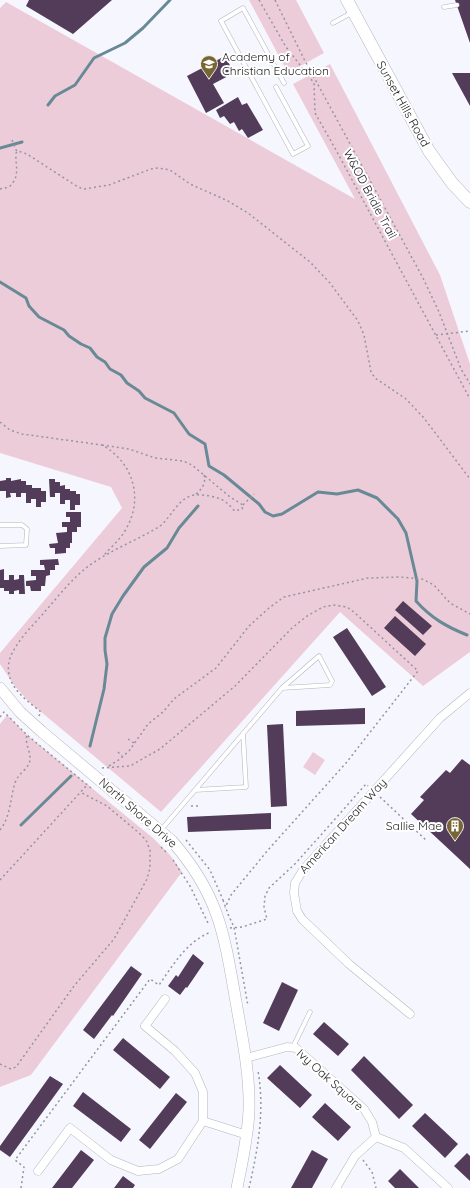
<svg xmlns="http://www.w3.org/2000/svg" width="470" height="1188" font-family="Quicksand,sans-serif">
<style>
.green{fill:#edccda}
.lines{fill:none;stroke-linecap:round;stroke-linejoin:round}
.stream{stroke:#688a96;stroke-width:3}
.building{fill:#523c59}
.service-casing{stroke:#b4b4bc;stroke-width:5}
.minor-casing{stroke:#b4b4bc;stroke-width:9}
.tertiary-casing{stroke:#b4b4bc;stroke-width:12}
.secondary-casing{stroke:#b4b4bc;stroke-width:13}
.path{stroke:#95959b;stroke-width:1.5;stroke-dasharray:2 3;stroke-linecap:butt}
.service{stroke:#fff;stroke-width:4}
.minor{stroke:#fff;stroke-width:8}
.tertiary{stroke:#fff;stroke-width:11}
.secondary{stroke:#fff;stroke-width:12}
.path-bridge{stroke:#95959b;stroke-width:1.5;stroke-dasharray:2 3;stroke-linecap:butt}
.labels{text-anchor:middle;stroke-width:4;stroke-linejoin:round;paint-order:stroke}
.poi-label{font-size:12px;fill:#1e1e21;stroke:#fff;text-anchor:start}
.street-label{font-size:12px;fill:#1e1e21;stroke:#fff}
</style>
<rect width="100%" height="100%" fill="#f6f6fe"/>
<!-- green -->
<path class="green" d="M249 0H296L324 53 288 73Z
M6 2 355 199 293 84 330 64 440 275 470 364V652L423 686 340 612 161 812 28 701 14 685 0 664V653L122 508 111 487 0 453V8Z
M7 715 27 735 153 838 170 855 182 872 31 1075 0 1087V724Z
M313 752 325 760 315 775 303 767Z"/>
<g class="lines">
<!-- stream -->
<path class="stream" d="M48 105 55 96 75 85 94 58 125 43 143 28 170 0
M0 148 22 142
M0 282 26 298 29 306 39 317 64 330 69 336 81 344 90 348 97 357 105 362 110 369 121 375 127 383 139 391 145 398 174 413 189 434 205 444 209 466 224 475 259 504 265 512 273 516 282 514 318 492 337 494 358 490 377 498 398 519 406 533 417 581 416 601C431 618 447 627 467 635
M90 746 104 689 107 664 105 650V638L112 614 123 596 144 567 167 548 179 528 198 506
M21 825 71 776"/>
</g>
<!-- building -->
<path class="building" d="M29 0H112L73 34 26 6Z
M455 0H470V43Z
M225 56 234 73 213 84 224 103 206 113 187 76Z
M452 73H470V106Z
M238 97 242 105 247 103 263 130 248 138 242 129 239 131 234 122 230 124 224 116 220 118 216 110Z
M6 478H11V481L21 479V481H26V485H32V488H41V491H46V502H41V507H36V499H31V503H26V493H21V497H16V493H10L11 497 6 498V491H0V481L6 480Z
M49 479H55V482H60V486L65 485V489H70V491H76V494H80V505H75V510H70V500H65V504H60V493H55V497H50Z
M66 512H81V527H77V532H72V543H70V548H66V553L55 554V548H50L49 544 58 543 56 533 67 532V527H62V522H70V517H66Z
M58 559 59 565H55V570H50V575L46 576 45 586H41V591H31L30 586H26V581L36 580V576H31V570H45L44 565H40V560Z
M4 569V580H9V575H14V580L19 579V575H24L25 594H19V590L14 591V594H9V591H4V588H0V570Z
M403 601 432 626 423 635 395 610Z
M395 616 426 644 415 656 384 628Z
M347 628 386 687 372 696 333 637Z
M365 708V724L296 726V711Z
M283 724 287 806 271 807 267 725Z
M462 759 470 765V869L411 814 424 800 420 797 446 770 450 773Z
M271 813V829L188 832 187 817Z
M193 954 204 963 187 988 186 987 180 995 168 986 176 975 178 977Z
M131 966 142 974 113 1016 112 1015 94 1039 83 1030Z
M282 982 298 990 279 1031 263 1023Z
M324 1022 349 1044 338 1056 313 1034Z
M123 1038 170 1077 160 1089 113 1050Z
M364 1056 413 1105 399 1119 351 1070Z
M280 1065 312 1095 300 1108 267 1078Z
M50 1076 63 1084 10 1157 0 1150V1146Z
M83 1092 131 1129 121 1142 73 1106Z
M176 1093 187 1102 150 1149 139 1140Z
M325 1103 351 1127 338 1141 312 1117Z
M425 1113 458 1144 445 1158 412 1126Z
M81 1150 94 1160 72 1188H52Z
M312 1150 328 1159 313 1186 312 1188H291Z
M467 1153 470 1156V1181L454 1166Z
M400 1169 419 1188H395L388 1181Z
M123 1176 135 1185 133 1188H114Z"/>
<g class="lines">
<!-- service casing -->
<g class="service-casing">
<path id="service" d="M444 7 457 5
M333 23 353 12
M276 87 308 146 293 154 221 21 243 8 284 83
M0 525H22L27 529 26 545 0 546
M195 790 246 787 243 733
M161 830 282 688 319 656 332 681 330 685 282 688
M293 1047 310 1012"/>
</g>
<!-- minor casing -->
<g class="minor-casing">
<path id="minor" d="M410 1014 349 964 302 919 297 911 294 893 295 883 303 870 440 718 470 693
M246 1058 287 1047 296 1048 364 1109 372 1122 376 1137 404 1148 448 1188
M203 1121 247 1135
M38 1171 70 1128 111 1160 138 1171 159 1169 178 1159 203 1121V1092L195 1073 175 1051 145 1026 165 999
M336 1188 355 1156 376 1137"/>
</g>
<!-- tertiary casing -->
<g class="tertiary-casing">
<path id="tertiary" d="M0 688 20 712 41 731 172 841C219 895 224 933 236 1002 242 1037 250 1073 249 1110 248 1137 242 1162 237 1188"/>
</g>
<!-- secondary casing -->
<g class="secondary-casing">
<path id="secondary" d="M347 0 429 151 452 183 470 202"/>
</g>
<!-- path -->
<path class="path" d="M259 0 286 47 314 83 315 113 336 150 470 399
M275 0 304 59 423 278 439 312 461 369 470 384
M12 140 17 152
M0 189 9 187C21 176 15 167 16 153L18 151 27 154 78 187 84 189 109 185 151 169 158 168 170 170 190 184 228 201 248 213 310 262 330 283 358 321 364 335 371 372 375 378 406 399 424 418 470 479
M436 335 470 331
M0 422 10 430 22 434 102 445C133 462 144 498 126 529 121 539 111 547 104 555
M196 494C203 488 206 483 204 474
M243 505 254 494
M39 716 41 712C29 702 12 691 9 674 7 664 10 656 15 648 22 636 33 625 42 615 57 598 72 578 90 565 111 550 135 541 157 528 171 520 177 497 195 495 203 494 221 497 227 503 230 505 232 509 235 511L242 509 243 505 230 497 192 465 183 461 155 458 129 449 102 445
M0 717 4 712 27 735 91 788
M128 739 134 743
M118 752 122 756
M109 766 120 759 129 751 148 724 163 712 174 699 216 668 249 626 269 608 284 597 368 578 400 577 422 579 434 585 450 603 470 614
M102 768 130 766 160 749 235 686 292 628 307 616 323 607 333 605 347 607 355 613 418 671 346 763 268 850 231 895 225 908
M380 797 427 841
M191 806H201
M0 830C11 816 10 798 15 783 18 773 29 769 30 760 31 751 23 741 28 733
M186 840 210 870 223 900
M161 847 167 853
M173 860 190 886 208 923
M0 880 88 784
M228 914 234 927 248 1006
M230 928 242 927 267 919 264 907 265 896 269 888 296 863 366 784 368 786
M0 1064 11 1069 16 1067 74 986 114 939 147 879 150 868V850L146 840 139 833 107 806 82 793
M363 1160 372 1172 376 1188
M21 1188 24 1167 15 1160 150 979 159 985C174 964 186 942 211 932
M249 1188C258 1149 265 1110 258 1071"/>
<!-- service -->
<use href="#service" class="service"/>
<!-- minor -->
<use href="#minor" class="minor"/>
<!-- tertiary -->
<use href="#tertiary" class="tertiary"/>
<!-- secondary -->
<use href="#secondary" class="secondary"/>
<!-- path-bridge -->
<path class="path-bridge" d="M223 900 228 914"/>
</g>
<!-- icons -->
<defs>
<g id="school-pin" transform="scale(0.9)"><path d="M0 17L-7.5 6A9.5 9.5 0 1 1 7.5 6Z" fill="#776533" stroke="#fff"/><path d="M0-5L7-2L0 1L-7-2ZM-4 1L0 2.5L4 1V4Q0 6-4 4Z" fill="#fff"/></g>
<g id="building-pin" transform="scale(0.9)"><path d="M0 17L-7.5 6A9.5 9.5 0 1 1 7.5 6Z" fill="#776533" stroke="#fff"/><path d="M-4-6H4V6H1V3H-1V6H-4ZM-2.5-4.3h1.7v1.8h-1.7ZM.8-4.3h1.7v1.8H.8ZM-2.5-1h1.7V.8h-1.7ZM.8-1h1.7V.8H.8Z" fill="#fff"/></g>
</defs>
<g fill-rule="evenodd">
<use href="#school-pin" x="209" y="64"/>
<use href="#building-pin" x="455" y="826"/>
</g>
<g class="labels">
<!-- poi labels -->
<g class="poi-label">
<text x="222" y="61">Academy of<tspan x="222" dy="14">Christian Education</tspan></text>
<text x="442" y="830" text-anchor="end">Sallie Mae</text>
</g>
<!-- street labels -->
<g class="street-label">
<text transform="translate(403 104) rotate(61)" y="4">Sunset Hills Road</text>
<text transform="translate(370 194) rotate(62)" y="4">W&amp;OD Bridle Trail</text>
<text transform="translate(138 813) rotate(41)" y="4">North Shore Drive</text>
<text transform="translate(343 826) rotate(-48)" y="4">American Dream Way</text>
<text transform="translate(330 1080) rotate(42)" y="4">Ivy Oak Square</text>
</g>
</g>
</svg>
